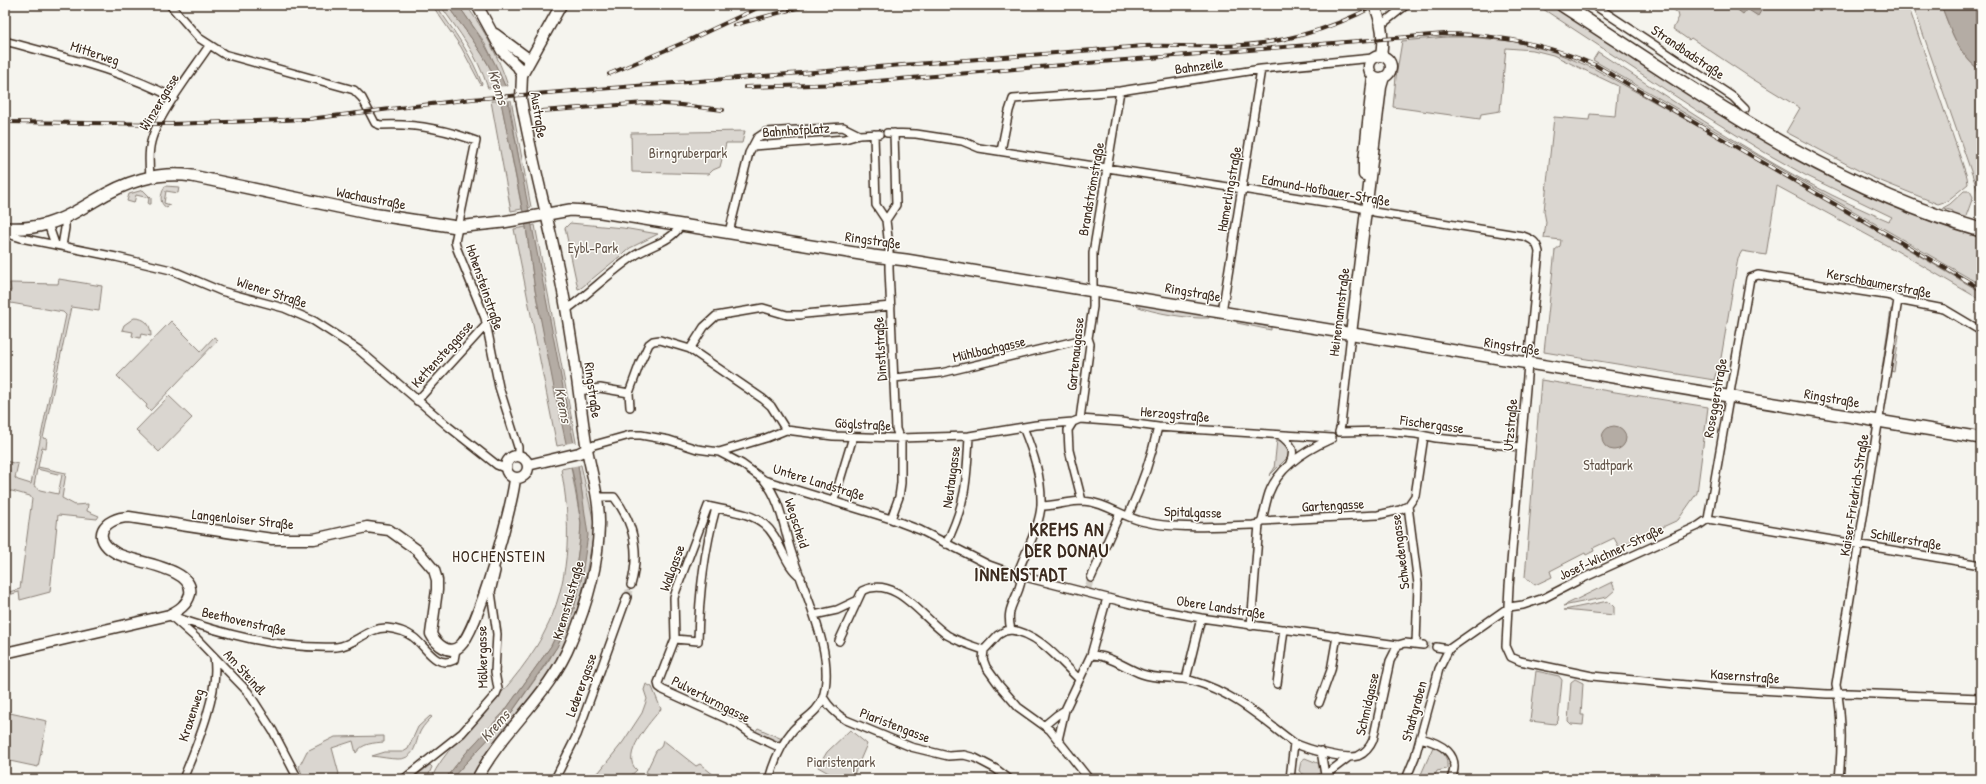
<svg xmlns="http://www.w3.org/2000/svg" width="1986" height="784" font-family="'Patrick Hand',sans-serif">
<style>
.green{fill:#dad6d0;stroke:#8a8077;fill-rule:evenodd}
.water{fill:#b4aca4;stroke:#84786e}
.pier{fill:#f5f4ee}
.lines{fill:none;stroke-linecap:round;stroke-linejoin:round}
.street-tunnel{stroke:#d0ccc4;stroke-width:7;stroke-dasharray:7 3.5;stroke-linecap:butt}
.street-casing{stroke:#3b2a1e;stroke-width:10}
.secondary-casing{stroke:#3b2a1e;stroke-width:13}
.primary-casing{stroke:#3b2a1e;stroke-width:14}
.highway-casing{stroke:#3b2a1e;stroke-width:16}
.street{stroke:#fdfcf7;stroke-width:7}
.secondary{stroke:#fdfcf7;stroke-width:10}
.primary{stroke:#fdfcf7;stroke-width:11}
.highway{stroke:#fdfcf7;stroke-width:13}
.rail-casing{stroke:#3b2a1e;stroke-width:4}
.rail{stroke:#fdfcf7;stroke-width:2.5;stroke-dasharray:8;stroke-linecap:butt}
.labels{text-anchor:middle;stroke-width:3;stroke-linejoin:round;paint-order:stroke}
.street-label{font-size:14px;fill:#3b2a1e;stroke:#fdfcf7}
.park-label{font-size:14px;fill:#63554a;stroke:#fdfcf7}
.water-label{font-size:15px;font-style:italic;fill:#65584d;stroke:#fdfcf7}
.quarter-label{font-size:16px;letter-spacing:1px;fill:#3b2a1e;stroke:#fdfcf7}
.district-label{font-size:18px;font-weight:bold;letter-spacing:1px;fill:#3b2a1e;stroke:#fdfcf7}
</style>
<rect width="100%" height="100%" fill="#f5f4ee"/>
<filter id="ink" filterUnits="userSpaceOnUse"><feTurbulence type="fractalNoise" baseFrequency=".025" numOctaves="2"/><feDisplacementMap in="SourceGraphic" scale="8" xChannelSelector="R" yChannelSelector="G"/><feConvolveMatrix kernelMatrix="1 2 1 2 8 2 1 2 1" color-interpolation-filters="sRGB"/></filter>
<g filter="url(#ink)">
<!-- green -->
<path class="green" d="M432 5H436C453 30 472 55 482 84L481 85 461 47Z
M440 5H447C465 31 488 56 498 87L488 88C477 54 460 33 440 5Z
M458 5H466C484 29 499 57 508 86H505L485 43Z
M1537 5H1555C1647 65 1741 134 1840 182 1885 204 1933 221 1981 236V285L1593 60 1598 52C1692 113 1786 179 1889 221L1892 217 1805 175 1764 152 1704 115Z
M1667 5H1908L1967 177 1968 184 1947 201 1938 204 1871 177 1786 132 1800 108 1751 78 1691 38 1689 40 1673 29 1679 17 1678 13Z
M1913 5H1930L1931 8 1934 7V5H1941C1951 30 1958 55 1981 71V133L1978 139 1981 148V200Z
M1446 37H1468L1512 41 1554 52 1593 68 1696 125 1981 292V300L1897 251 1777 186 1766 255 1742 251 1738 258 1719 370 1716 373 1714 380 1544 352 1555 250 1560 246 1561 240 1544 238 1546 222 1544 211 1554 117 1589 120 1590 114 1615 116 1618 86 1553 55 1533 50 1506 48 1500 111 1481 114 1480 119 1393 107 1396 77 1402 41Z
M509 100H511L531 207 527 208Z
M491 101H501L522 209 511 211Z
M745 131 742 143H726L720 167 713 170 709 174 632 172 631 133Z
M165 186 179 187 178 193 166 191 164 203 170 205 167 208C158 203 161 194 165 186Z
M143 190 151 198V204H148L149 198 136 195 134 203 127 201 129 194Z
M1964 191H1970L1973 197 1965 219 1952 215 1953 211 1943 208 1950 204Z
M570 223 623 228 658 234 630 248 581 288 578 289 565 228Z
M535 225 576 442 573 443 531 226Z
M526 227 535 290 567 444 557 446 514 229Z
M59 279 102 286 99 311 71 307 43 438 47 439 46 448 42 447 38 467 66 473 62 498 75 505 88 504 87 511 99 516 97 519 58 515 50 592 20 600 19 592 5 596V593L20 589 32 499 30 496 12 491 5 492 9 470 5 469V461L18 464 15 478 18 480 31 484 66 315 63 312 5 302V291H11L10 283 58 284ZM37 469 62 475 58 494 40 490 34 486Z
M1136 304 1209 316V318C1189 319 1154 313 1136 306Z
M1891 309H1894L1884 369 1882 368Z
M134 318C145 318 151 324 151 336L141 334 140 338 132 336 133 332 122 330 124 325Z
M171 321 201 351 214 337 218 340 150 411 146 407 147 405 117 376Z
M1237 321 1271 327V330L1237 323Z
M1897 334 1899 335 1894 372 1891 371Z
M1541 380 1708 407 1697 493 1678 520 1619 547 1614 538 1593 548 1594 551 1586 555 1585 553 1550 571 1552 577 1535 585 1525 577Z
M169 396 192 418 159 452 136 430Z
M1277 440 1284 442 1290 448 1289 456 1269 476 1274 469Z
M578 465H581L594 523V533L584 584 574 621 566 642 549 676 472 779H451L507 719 549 660 563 636 573 612 581 581 582 494Z
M571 467 581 523 580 539 574 581 561 625 551 646 504 712 465 754 445 779H431C443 752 466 733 485 711 509 685 534 656 549 623 571 574 571 520 561 469Z
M1612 582 1615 590 1607 597 1563 606Z
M1608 601 1614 607V615L1564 610Z
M1536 671 1559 676 1562 680 1558 721 1555 724 1530 721Z
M1575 679 1583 683 1581 715H1584L1583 725 1571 724 1568 721 1571 682Z
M646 684 652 687 661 709C651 721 619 756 637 770L627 779H590V776L599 772 623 742 642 713 647 699 644 690Z
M5 712 47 721 38 767 5 760Z
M430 716 432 717C428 721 424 725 421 730 415 740 417 759 398 759 390 759 381 757 372 756L385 752H403L408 749 418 727Z
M758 728 782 739 776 742 758 735 755 732Z
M850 730 867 744 852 779H839L818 767 827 752Z
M384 736V742C374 743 362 743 356 753L353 741 332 748 339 774 335 779H302L303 776 299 767 307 751 335 737Z
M663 740 696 766 700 764 719 779H657L646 772 656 751 661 747Z
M1433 747C1444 750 1448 758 1447 769L1437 771 1433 779H1419Z
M1305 758 1320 764 1321 773 1315 779H1310L1299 771 1301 761Z
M430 765 432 767 427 779H412Z"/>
<!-- water -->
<path class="water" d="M447 5H458C477 31 493 56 505 86L578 465 588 535 581 581 573 612 557 647 507 719 451 779H445L465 754 504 712 551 646 561 625 574 581 580 539 581 523 575 484 555 393 535 290 526 227 498 87C488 56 465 31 447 5Z
M1731 5H1764V6L1758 16 1747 9 1743 14Z
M1941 5H1981V71C1958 55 1951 30 1941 5Z
M1602 438a12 12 0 1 1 24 0a12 12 0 1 1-24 0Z"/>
<!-- pier -->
<path class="pier" d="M507 86 511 100 499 101 496 87Z
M575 442 580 465 569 467 565 444Z"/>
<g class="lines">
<!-- street-tunnel -->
<path class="street-tunnel" d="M1088 588 1091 578
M627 597 631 585
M1423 645 1436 647"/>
<!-- street casing -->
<g class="street-casing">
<path id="street" d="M170 5 199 38 224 54 354 90 362 98 375 123 380 125C414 123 445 129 476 141L455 242 457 249 485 318 499 387 518 447V457
M1594 5 1733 97 1745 109
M1381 25 1406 5
M5 41C63 57 121 70 174 98
M887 133 916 134 962 141 979 148 1357 207 1374 212 1523 236C1532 239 1537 242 1539 252L1529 353 1509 586 1506 646 1511 657 1520 661 1592 676 1708 687 1827 694 1848 693 1981 698
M874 134 876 205 886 220 889 247V269L896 429 901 442V483L899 497 891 519
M753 146 845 139 859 135 879 134
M1001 151 1009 111 1013 99 1120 91 1261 69 1373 58
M150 176C149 165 148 153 151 142 157 116 193 70 209 46
M886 220 896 205 894 133
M48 224 55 244
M729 232 749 153 757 138 766 132 843 127 859 135
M5 233 21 238 116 257 171 270 221 291 284 308 314 321 359 350 449 427 497 465 507 469
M62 246 65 228V217
M566 310C590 293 610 272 634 256 652 244 670 243 682 224
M1222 312 1261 69
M805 314 891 306
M690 349 704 327 716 316 763 308 787 315H801
M894 378 941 373 1088 338
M579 391 600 388 629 393
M417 401 486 325
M630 407 629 393 640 363 649 344 653 341 660 340 690 349 763 399 771 406 786 430
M1080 419 1090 344 1088 338 1093 307V253L1120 91
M1073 422 1068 430 1069 450 1082 501
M1339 432 1384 431 1416 434 1436 438 1521 447
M1339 432 1341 425 1351 334
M1280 435C1291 444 1296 449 1290 463
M587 449 594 445 630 435H641L669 440 697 449 719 452 742 464 764 480 891 519 920 530 989 565 1017 575 1143 607 1201 618 1398 645 1405 643 1423 645
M719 452 766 438 786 430 833 436 899 438 969 436 1036 425 1073 422 1080 419 1121 422 1158 427 1332 438
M764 480C779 498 783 522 789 544 801 588 837 652 823 697 819 712 803 719 793 730 781 744 774 761 769 779
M597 497H614C634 523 640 553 631 585
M834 500 853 437
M1041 506C1055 506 1069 501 1083 501 1104 502 1121 516 1141 521 1177 530 1216 526 1253 525L1259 524 1262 521 1378 515 1400 510 1408 506 1415 496 1424 436
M1408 506 1418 584 1416 644
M1128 516C1141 487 1151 459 1158 427
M1708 519 1750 278 1758 275 1892 296 1898 300 1944 309 1981 331
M1708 519 1981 565
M1262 521C1264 512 1266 502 1269 493 1279 466 1306 450 1331 439
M946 544C966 504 967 479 969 436
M1017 575C1024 554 1040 527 1041 505 1042 477 1033 452 1023 427
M1017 575 1021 581C1017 602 1005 606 1011 630 1039 633 1060 661 1079 679
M1091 578 1120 513
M169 615C223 634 278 649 336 647 354 646 368 627 387 628 396 629 405 631 413 637 426 646 435 669 454 660L456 649
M814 615 837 610 856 601
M171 616 196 638 248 692 273 731 298 779
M1251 626 1259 524
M1011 630 1005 631 998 635 984 650 983 659 986 667 999 685 1018 707 1050 730 1089 779
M675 639 698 641C699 596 704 551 716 508
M839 641 862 591C896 574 923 619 947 635 959 642 972 646 984 650
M1436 647 1449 649
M1091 655C1110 655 1125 668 1142 674 1158 680 1177 676 1193 681 1233 692 1262 719 1294 743 1307 749 1344 760 1358 756 1365 753 1370 747 1373 740L1390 661 1398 645
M1186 679 1201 618
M1277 684 1284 629
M823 697C829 707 836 714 846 720L911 747 948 756 964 755 975 758 996 769 1009 779
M1319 703 1331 670 1337 636
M1045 725 1057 715 1065 710
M1420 738C1441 743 1462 754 1451 779
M1058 740 1065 710 1091 655 1107 598
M781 748 751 734 736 723 663 690 659 687 658 683 675 639 674 598 676 591 708 506C726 511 750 512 764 524 781 538 783 564 801 577
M1321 751 1325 775
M183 779C196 747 220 692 214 658
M404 779 462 733 496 694 498 689 495 672 497 634 491 592 496 571
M555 779 577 735 627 597
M1290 779 1294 743
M1320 779 1349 757
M1406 779 1415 757 1439 669 1449 649 1509 607 1523 605 1544 598 1579 580 1698 526 1708 519
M1839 779C1842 748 1843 716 1836 685L1898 300"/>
</g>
<!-- secondary casing -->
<g class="secondary-casing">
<path id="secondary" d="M477 5 502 51 518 67 522 75
M1374 5C1382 21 1384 38 1381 56
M495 34 530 60
M1369 67a11 11 0 1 1 22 0a11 11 0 1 1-22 0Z
M1364 175V160L1373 76
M1351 334 1381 87 1384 77
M506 467a11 11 0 1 1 22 0a11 11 0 1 1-22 0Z
M528 465 579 453 587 449
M5 653 169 615C179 610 187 605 190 594 195 567 133 563 116 553 90 538 103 518 129 517L272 539H314L367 527 389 530 417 550 434 570 437 580V590L431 634C436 644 449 656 460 646 478 630 513 505 515 478
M477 779C503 729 550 695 571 642 586 607 598 565 599 526 600 496 589 467 585 437 578 387 572 336 562 287 550 224 532 162 521 99L522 75 561 5"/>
</g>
<!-- primary casing -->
<g class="primary-casing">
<path id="primary" d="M5 228C19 229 33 228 47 224 64 219 79 210 94 201 125 182 156 171 192 176L372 214 457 227 503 222 570 210 601 212 873 256 906 260 1981 438"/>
</g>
<!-- highway casing -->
<g class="highway-casing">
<path id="highway" d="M1563 5C1696 91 1827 186 1981 230"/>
</g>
<!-- street -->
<use href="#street" class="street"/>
<!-- secondary -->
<use href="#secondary" class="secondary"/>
<!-- primary -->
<use href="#primary" class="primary"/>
<!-- highway -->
<use href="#highway" class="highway"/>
<!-- rail casing -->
<g class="rail-casing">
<path id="rail" d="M734 25 808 5
M609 74 685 42 764 5
M745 87 843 84 1026 68 1445 34C1498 34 1546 44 1595 65L1981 289
M542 111 645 103 681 105 723 110
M5 122 171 124 309 119 472 99 1144 46C1169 45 1195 47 1220 46 1274 46 1329 31 1376 5"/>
</g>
<!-- rail -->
<use href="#rail" class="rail"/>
</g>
</g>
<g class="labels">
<!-- street labels -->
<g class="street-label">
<text transform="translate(1688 52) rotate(34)" y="5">Strandbadstraße</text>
<text transform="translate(95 53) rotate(18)" y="5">Mitterweg</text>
<text transform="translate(1199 66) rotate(-8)" y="5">Bahnzeile</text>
<text transform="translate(159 102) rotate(-59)" y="5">Winzergasse</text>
<text transform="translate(539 115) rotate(81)" y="5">Austraße</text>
<text transform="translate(796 130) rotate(-4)" y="5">Bahnhofplatz</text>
<text transform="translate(1091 189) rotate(-80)" y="5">Brandströmstraße</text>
<text transform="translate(1229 189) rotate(-80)" y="5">Hamerlingstraße</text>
<text transform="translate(1326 190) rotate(10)" y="5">Edmund-Hofbauer-Straße</text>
<text transform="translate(371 198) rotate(11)" y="5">Wachaustraße</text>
<text transform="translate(873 240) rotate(8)" y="5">Ringstraße</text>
<text transform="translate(1879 283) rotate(11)" y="5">Kerschbaumerstraße</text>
<text transform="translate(485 287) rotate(71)" y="5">Hohensteinstraße</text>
<text transform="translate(272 292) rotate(18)" y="5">Wiener Straße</text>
<text transform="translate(1193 292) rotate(10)" y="5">Ringstraße</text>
<text transform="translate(1339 312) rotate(-83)" y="5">Heinemannstraße</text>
<text transform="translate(1512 346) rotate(9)" y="5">Ringstraße</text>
<text transform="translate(880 349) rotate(-93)" y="5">Dinstlstraße</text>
<text transform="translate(989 349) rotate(-13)" y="5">Mühlbachgasse</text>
<text transform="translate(442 354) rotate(-48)" y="5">Kettensteggasse</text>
<text transform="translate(1075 354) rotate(-84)" y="5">Gartenaugasse</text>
<text transform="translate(593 390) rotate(82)" y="5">Ringstraße</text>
<text transform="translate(1715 398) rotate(-80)" y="5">Roseggerstraße</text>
<text transform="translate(1832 398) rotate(10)" y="5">Ringstraße</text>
<text transform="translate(1175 414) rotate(5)" y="5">Herzogstraße</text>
<text transform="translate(863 424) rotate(3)" y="5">Göglstraße</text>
<text transform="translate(1432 424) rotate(8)" y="5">Fischergasse</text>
<text transform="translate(1510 425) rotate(-85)" y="5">Utzstraße</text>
<text transform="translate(951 477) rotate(-82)" y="5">Neutaugasse</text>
<text transform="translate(819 482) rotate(17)" y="5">Untere Landstraße</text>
<text transform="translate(1854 495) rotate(-81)" y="5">Kaiser-Friedrich-Straße</text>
<text transform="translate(1333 505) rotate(-3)" y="5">Gartengasse</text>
<text transform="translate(1193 512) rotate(2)" y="5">Spitalgasse</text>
<text transform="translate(243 519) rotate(6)" y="5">Langenloiser Straße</text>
<text transform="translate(797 523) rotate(72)" y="5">Wegscheid</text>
<text transform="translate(1906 539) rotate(10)" y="5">Schillerstraße</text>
<text transform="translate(1400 552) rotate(-97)" y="5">Schwedengasse</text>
<text transform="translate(1611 552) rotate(-25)" y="5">Josef-Wichner-Straße</text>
<text transform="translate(672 568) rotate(-70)" y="5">Wallgasse</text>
<text transform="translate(568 600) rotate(-74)" y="5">Kremstalstraße</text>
<text transform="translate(1221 607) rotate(9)" y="5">Obere Landstraße</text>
<text transform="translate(244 621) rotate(13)" y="5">Beethovenstraße</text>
<text transform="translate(482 657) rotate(-91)" y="5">Mölkergasse</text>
<text transform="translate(245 672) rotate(48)" y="5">Am Steindl</text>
<text transform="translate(1745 676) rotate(4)" y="5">Kasernstraße</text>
<text transform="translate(581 685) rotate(-70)" y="5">Lederergasse</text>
<text transform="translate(711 699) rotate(27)" y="5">Pulverturmgasse</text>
<text transform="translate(1367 704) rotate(-77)" y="5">Schmidgasse</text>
<text transform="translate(1414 711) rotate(-75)" y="5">Stadtgraben</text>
<text transform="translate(191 715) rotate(-72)" y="5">Kraxenweg</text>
<text transform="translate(895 725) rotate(21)" y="5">Piaristengasse</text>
</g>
<!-- park labels -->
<g class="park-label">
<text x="688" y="158">Birngruberpark</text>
<text x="593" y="253">Eybl-Park</text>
<text x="1608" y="470">Stadtpark</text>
<text x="841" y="767">Piaristenpark</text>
</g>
<!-- water labels -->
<g class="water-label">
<text transform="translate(498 87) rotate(72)" y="5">Krems</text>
<text transform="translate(563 405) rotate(79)" y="5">Krems</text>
<text transform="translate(495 726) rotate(-49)" y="5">Krems</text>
</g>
<!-- quarter labels -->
<g class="quarter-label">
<text x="499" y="562">HOCHENSTEIN</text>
</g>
<!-- district labels -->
<g class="district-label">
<text x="1067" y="536">KREMS AN<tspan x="1067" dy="21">DER DONAU</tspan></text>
<text x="1021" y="581">INNENSTADT</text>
</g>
</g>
<!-- margin -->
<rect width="1986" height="784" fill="none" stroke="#fdfcf7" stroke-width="20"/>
<rect x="10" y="10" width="1966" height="764" fill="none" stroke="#3b2a1e" stroke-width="1.5" filter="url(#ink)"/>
</svg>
